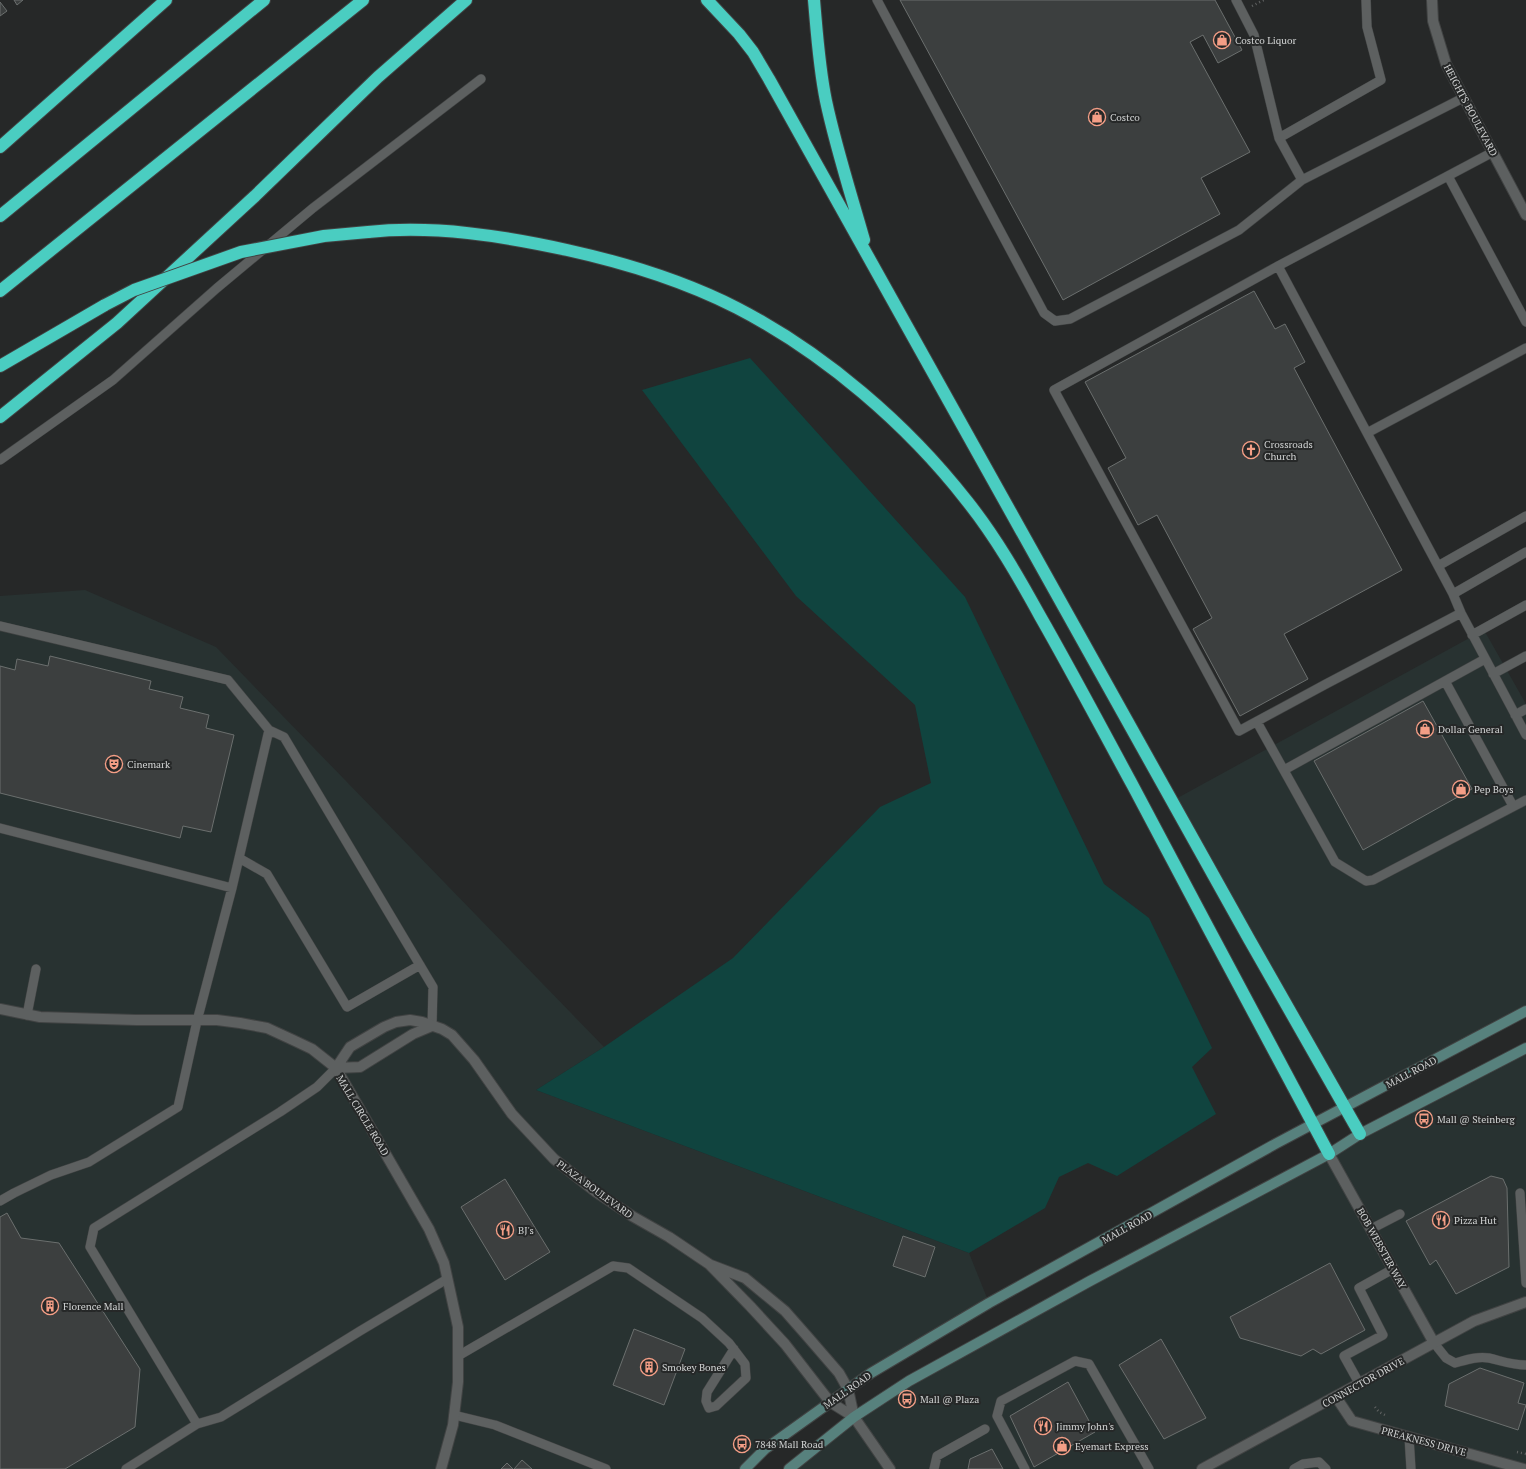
<svg xmlns="http://www.w3.org/2000/svg" width="1526" height="1469" font-family="'PT Serif',serif">
<style>
.built{fill:#283231}
.green{fill:#10443f}
.building{fill:#3c3f3f;stroke:#6b6f6e}
.lines{fill:none;stroke-linecap:round;stroke-linejoin:round}
.service-casing{stroke:#414343;stroke-width:10}
.minor-casing{stroke:#414343;stroke-width:12}
.secondary-casing{stroke:#414343;stroke-width:12}
.motorway-casing{stroke:#414343;stroke-width:14}
.path{stroke:#626464;stroke-width:2.5;stroke-dasharray:1 3;stroke-linecap:butt}
.service{stroke:#5d6060;stroke-width:9}
.minor{stroke:#5d6060;stroke-width:10}
.secondary{stroke:#57817d;stroke-width:10}
.motorway{stroke:#4acdc1;stroke-width:12}
.motorway-bridge-casing{stroke:#414343;stroke-width:14;stroke-linecap:butt}
.motorway-bridge{stroke:#4acdc1;stroke-width:12}
.labels{text-anchor:middle;stroke-width:4;stroke-linejoin:round;paint-order:stroke}
.poi-label{font-size:10px;fill:#d1d3d3;stroke:#262828;text-anchor:start}
.street-label{font-size:10px;fill:#d1d3d3;stroke:#262828}
</style>
<rect width="100%" height="100%" fill="#262828"/>
<!-- built -->
<path class="built" d="M85 590 216 647 604 1047 536 1090 969 1253 989 1303 871 1373 745 1469H0V596Z
M1484 630 1526 704V1011L1346 1106 1172 801Z
M1526 1048V1469H789L909 1381Z"/>
<!-- green -->
<path class="green" d="M750 358 965 597 1104 884 1149 918 1212 1048 1192 1067 1216 1114 1117 1176 1088 1163 1059 1177 1045 1208 969 1253 536 1090 604 1047 733 958 880 807 931 783 915 705 796 596 642 390Z"/>
<!-- building -->
<path class="building" d="M14 0H23L17 5Z
M900 0H1215L1242 50 1218 63 1203 35 1190 42 1250 152 1201 178 1220 214 1063 300Z
M0 2 7 11 0 16Z
M1254 291 1275 329 1285 324 1305 362 1294 368 1402 570 1284 634 1308 679 1240 716 1193 629 1212 618 1157 515 1138 525 1108 468 1126 458 1085 382Z
M50 656 151 681 149 689 183 697 180 708 209 715 206 728 234 735 211 832 183 826 180 838 0 793V666L15 670 17 659 48 666Z
M1423 701 1472 789 1363 850 1314 761Z
M1491 1176 1503 1179 1507 1188 1509 1267 1456 1294 1436 1260 1430 1265 1406 1221Z
M505 1179 550 1252 505 1280 461 1207Z
M7 1213 21 1238 59 1243 140 1369 135 1427 65 1469H0V1217Z
M903 1236 935 1247 925 1277 893 1266Z
M1330 1263 1365 1330 1321 1354 1313 1349 1301 1356 1240 1338 1230 1317Z
M634 1329 685 1349 664 1405 613 1385Z
M1161 1339 1206 1418 1164 1439 1119 1365Z
M1480 1368 1524 1383 1518 1403 1526 1405 1518 1430 1445 1406 1449 1384Z
M1068 1382 1095 1432 1034 1467 1010 1416Z
M992 1449 1003 1469H968L970 1459Z
M522 1460 532 1469H514Z
M507 1463 513 1469H501Z"/>
<g class="lines">
<!-- service casing -->
<g class="service-casing">
<path id="service" d="M877 0 1044 313 1055 321 1070 319 1239 230 1302 180 1463 98
M1236 0 1254 35 1279 138 1302 180
M1279 138 1381 80 1367 27 1366 0
M1448 176 1526 322
M1278 266 1453 594 1461 613 1526 735
M1367 433 1526 348
M0 460 113 380 217 288 313 208 481 79
M1438 566 1526 516
M1453 594 1526 552
M1461 613 1326 684 1239 731 1054 390 1278 266 1493 152
M0 626 228 680 269 730 232 888 197 1021 178 1107 89 1162 51 1175 14 1193 0 1201
M1472 635 1526 605
M1493 674 1526 656
M1445 681 1513 806
M1515 715 1526 709
M1257 722 1335 862 1366 881 1373 880 1526 800
M269 730 284 737 433 987 432 1026
M1284 770 1485 659
M0 828 232 888
M239 858 267 874 347 1007 420 965
M27 1015 36 969
M1520 1193 1526 1283
M1371 1229 1400 1214
M1434 1343 1446 1358 1455 1363C1466 1360 1477 1356 1489 1358 1502 1361 1512 1365 1526 1365
M458 1356 613 1266 628 1268 702 1318 729 1343 745 1364 746 1378 716 1406 709 1408 706 1401 707 1392 734 1349
M1359 1383 1344 1356 1383 1335 1359 1288 1393 1269
M454 1415 495 1425 606 1469
M197 1424 90 1247 94 1228 280 1112 317 1087 336 1068
M1409 1437 1411 1469
M126 1469 197 1424 221 1417 360 1331 447 1279
M934 1469 937 1456 985 1429
M1025 1469 997 1416 1001 1401 1075 1361 1089 1364 1149 1469
M1294 1469 1303 1464 1319 1462 1326 1469"/>
</g>
<!-- minor casing -->
<g class="minor-casing">
<path id="minor" d="M1432 0 1433 21 1446 64 1526 215
M0 1009 40 1017 136 1020H217L240 1023 267 1028 293 1040 312 1049 336 1068 429 1229 444 1263 458 1327V1382L453 1425 441 1469
M336 1068 350 1047 384 1027 396 1022 410 1020 422 1022 442 1029 452 1035 474 1060 512 1114 554 1159 596 1192 632 1216 669 1237 709 1264 750 1306 785 1344 830 1402 854 1417
M336 1068 360 1067 413 1034 432 1026
M1329 1154 1434 1343
M711 1265 745 1278 785 1311 807 1336 839 1373 848 1389 854 1417 890 1469
M1336 1397 1352 1421 1524 1469
M1202 1469 1474 1321 1526 1302"/>
</g>
<!-- secondary casing -->
<g class="secondary-casing">
<path id="secondary" d="M745 1469 765 1449 871 1373 989 1303 1277 1143 1526 1011
M789 1469 854 1417 909 1381 1090 1281 1329 1154 1360 1134 1526 1048"/>
</g>
<!-- motorway casing -->
<g class="motorway-casing">
<path id="motorway" d="M707 0 739 34 753 52 769 79 1249 939 1360 1134
M814 0C817 34 819 67 826 101 836 148 851 194 864 240
M0 147 166 0
M0 216 264 0
M368 232C434 225 503 236 567 250 626 263 684 281 737 308 824 353 907 424 967 501 995 536 1018 576 1040 616 1072 672 1102 729 1133 786 1198 909 1263 1031 1329 1154
M0 291 363 0
M0 366 105 305
M0 417 117 323 255 196 378 77 466 0"/>
</g>
<!-- path -->
<path class="path" d="M1252 6 1264 0
M1375 1407 1379 1412 1387 1416
M1517 1452 1526 1454"/>
<!-- service -->
<use href="#service" class="service"/>
<!-- minor -->
<use href="#minor" class="minor"/>
<!-- secondary -->
<use href="#secondary" class="secondary"/>
<!-- motorway -->
<use href="#motorway" class="motorway"/>
<!-- motorway-bridge casing -->
<g class="motorway-bridge-casing">
<path id="motorway-bridge" d="M105 305 134 290 241 252 324 236 368 232"/>
</g>
<!-- motorway-bridge -->
<use href="#motorway-bridge" class="motorway-bridge"/>
</g>
<!-- icons -->
<defs>
<g id="shop-ring" transform="scale(0.9)"><circle r="9.5" fill="#262828" stroke="#f49e86" stroke-width="1.5"/><path d="M-5-2.5h2.3a2.7 3.5 0 0 1 5.4 0H5L5.5 6h-11ZM-1.5-2.5h3a1.5 2.3 0 0 0-3 0Z" fill="#f49e86"/></g>
<g id="church-ring" transform="scale(0.9)"><circle r="9.5" fill="#262828" stroke="#f49e86" stroke-width="1.5"/><path d="M-1.2-6h2.4v3.5h3.3v2.4h-3.3V6h-2.4V-.1h-3.3v-2.4h3.3Z" fill="#f49e86"/></g>
<g id="theatre-ring" transform="scale(0.9)"><circle r="9.5" fill="#262828" stroke="#f49e86" stroke-width="1.5"/><path d="M-5-5.5Q0-4 5-5.5V0Q5 5 0 6Q-5 5-5 0ZM-3.3-2.5H-1v1.5H-3.3ZM1-2.5H3.3v1.5H1ZM-2.8 1Q0 5.5 2.8 1Z" fill="#f49e86"/></g>
<g id="bus-ring" transform="scale(0.9)"><circle r="9.5" fill="#262828" stroke="#f49e86" stroke-width="1.5"/><path d="M-5-6H5V4H4V6H2V4H-2V6H-4V4H-5ZM-3.5-4V0h7V-4ZM-3.5 1.2v1.5H-2V1.2ZM2 1.2v1.5H3.5V1.2Z" fill="#f49e86"/></g>
<g id="restaurant-ring" transform="scale(0.9)"><circle r="9.5" fill="#262828" stroke="#f49e86" stroke-width="1.5"/><path d="M-5-6h1v4h1v-4h1v4h1v-4h1v5L-1.5 .5V6h-2V.5L-5-1ZM5-6V6H3V1.5H1.5Q1.5-4 5-6Z" fill="#f49e86"/></g>
<g id="building-ring" transform="scale(0.9)"><circle r="9.5" fill="#262828" stroke="#f49e86" stroke-width="1.5"/><path d="M-4-6H4V6H1V3H-1V6H-4ZM-2.5-4.3h1.7v1.8h-1.7ZM.8-4.3h1.7v1.8H.8ZM-2.5-1h1.7V.8h-1.7ZM.8-1h1.7V.8H.8Z" fill="#f49e86"/></g>
</defs>
<g fill-rule="evenodd">
<use href="#shop-ring" x="1222" y="40"/>
<use href="#shop-ring" x="1097" y="117"/>
<use href="#church-ring" x="1251" y="450"/>
<use href="#shop-ring" x="1425" y="729"/>
<use href="#theatre-ring" x="114" y="764"/>
<use href="#shop-ring" x="1461" y="789"/>
<use href="#bus-ring" x="1424" y="1119"/>
<use href="#restaurant-ring" x="1441" y="1220"/>
<use href="#restaurant-ring" x="505" y="1230"/>
<use href="#building-ring" x="50" y="1306"/>
<use href="#building-ring" x="649" y="1367"/>
<use href="#bus-ring" x="907" y="1399"/>
<use href="#restaurant-ring" x="1043" y="1426"/>
<use href="#bus-ring" x="742" y="1444"/>
<use href="#shop-ring" x="1062" y="1446"/>
</g>
<g class="labels">
<!-- poi labels -->
<g class="poi-label">
<text x="1235" y="44">Costco Liquor</text>
<text x="1110" y="121">Costco</text>
<text x="1264" y="448">Crossroads<tspan x="1264" dy="12">Church</tspan></text>
<text x="1438" y="733">Dollar General</text>
<text x="127" y="768">Cinemark</text>
<text x="1474" y="793">Pep Boys</text>
<text x="1437" y="1123">Mall @ Steinberg</text>
<text x="1454" y="1224">Pizza Hut</text>
<text x="518" y="1234">BJ's</text>
<text x="63" y="1310">Florence Mall</text>
<text x="662" y="1371">Smokey Bones</text>
<text x="920" y="1403">Mall @ Plaza</text>
<text x="1056" y="1430">Jimmy John's</text>
<text x="755" y="1448">7848 Mall Road</text>
<text x="1075" y="1450">Eyemart Express</text>
</g>
<!-- street labels -->
<g class="street-label">
<text transform="translate(1471 110) rotate(62)" y="4">HEIGHTS BOULEVARD</text>
<text transform="translate(1411 1072) rotate(-28)" y="4">MALL ROAD</text>
<text transform="translate(363 1115) rotate(59)" y="4">MALL CIRCLE ROAD</text>
<text transform="translate(595 1189) rotate(36)" y="4">PLAZA BOULEVARD</text>
<text transform="translate(1127 1227) rotate(-29)" y="4">MALL ROAD</text>
<text transform="translate(1382 1248) rotate(61)" y="4">BOB WEBSTER WAY</text>
<text transform="translate(1363 1382) rotate(-29)" y="4">CONNECTOR DRIVE</text>
<text transform="translate(847 1390) rotate(-35)" y="4">MALL ROAD</text>
<text transform="translate(1424 1441) rotate(15)" y="4">PREAKNESS DRIVE</text>
</g>
</g>
</svg>
